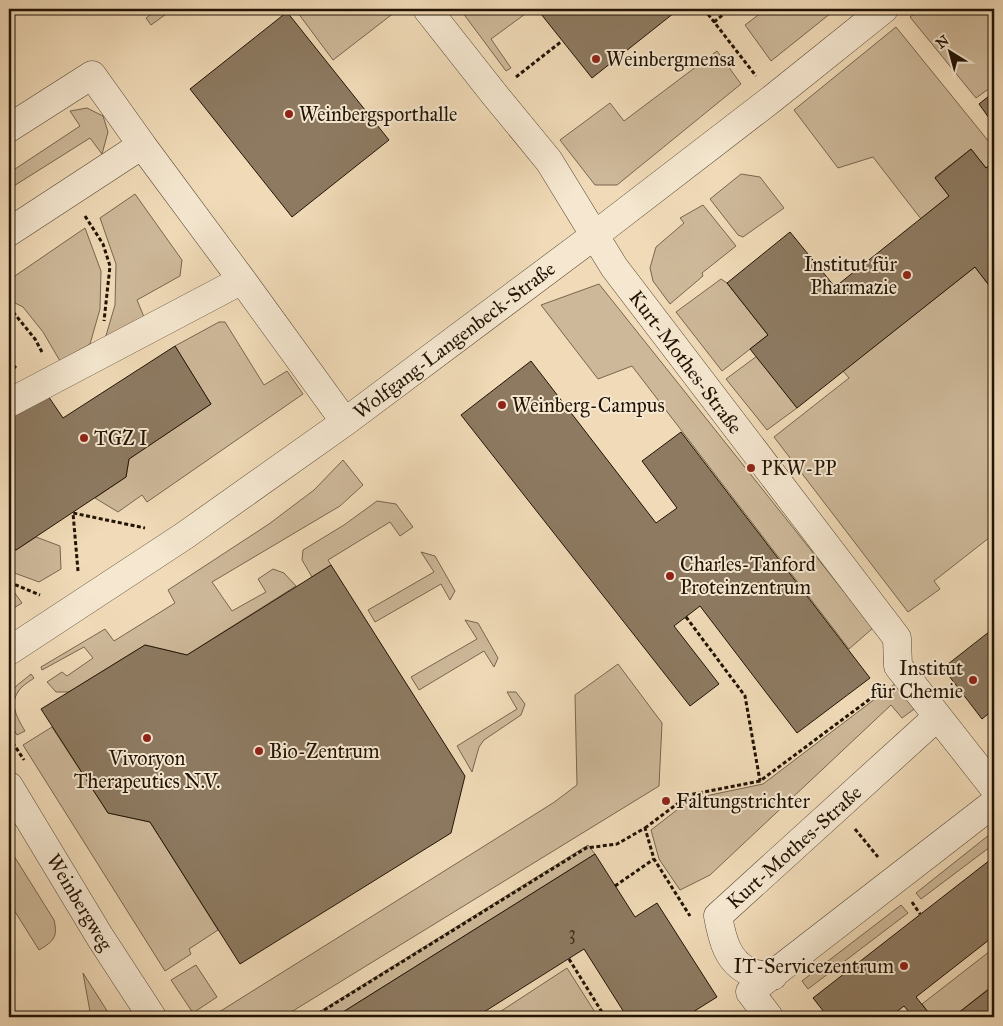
<svg xmlns="http://www.w3.org/2000/svg" width="1003" height="1026" font-family="'IM FELL Great Primer',serif">
<style>
.green{fill:#cdb899;stroke:#77664e}
.building{fill:#8d7a61;stroke:#211304}
.lines{fill:none;stroke-linecap:round;stroke-linejoin:round}
.minor-casing{stroke:#554531;stroke-width:29}
.path{stroke:#211304;stroke-width:3;stroke-dasharray:4 2.5;stroke-linecap:butt}
.minor{stroke:#f5e7d0;stroke-width:28}
.poi-dot{fill:#8f2418;stroke:#f5e7d0;stroke-width:2}
.labels{text-anchor:middle;stroke-width:4;stroke-linejoin:round;paint-order:stroke}
.number-label{font-size:18px;fill:#3c2d1b}
.poi-label{font-size:20px;fill:#211304;stroke:#f5e7d0;text-anchor:start}
.street-label{font-size:20px;fill:#211304;stroke:#f5e7d0}
</style>
<rect width="100%" height="100%" fill="#f0dab7"/>
<filter id="stains"><feTurbulence type="fractalNoise" baseFrequency=".004" numOctaves="4"/><feColorMatrix values="0 0 0 0 .2 0 0 0 0 .09 0 0 0 0 .02 0 0 0 .5 -.17"/></filter>
<radialGradient id="worn" r=".72"><stop offset=".6" stop-color="#630" stop-opacity="0"/><stop offset="1" stop-color="#630" stop-opacity=".3"/></radialGradient>
<!-- green -->
<path class="green" d="M158 9H173L151 25 146 18Z
M295 9H399L333 60Z
M460 9H532L491 39 511 68 506 71Z
M766 9H836L771 61 745 25Z
M921 9H994V85L976 98 910 17Z
M896 27 994 148V161L986 168 971 149 935 177 949 196 921 219 873 157 838 168 794 110Z
M717 51 741 84 617 185H595L560 140 610 103 624 121Z
M87 108 103 116 108 132 102 154 90 138 9 189V173L80 126 70 111Z
M741 174 760 177 784 208 743 237 738 235 710 199Z
M135 194 182 260 180 276 137 300 144 317 105 339 115 305 116 264 100 218Z
M703 205 736 246 702 273 703 276 670 304 653 281 650 268 656 247 684 223 680 218Z
M85 228 101 271 100 309 90 344 60 361 43 332 23 307 9 300V280Z
M975 267 994 292V534L934 581 940 589 908 612 774 437 849 378 843 371Z
M721 279 727 283 768 335 722 371 676 312Z
M599 284 873 628 849 649 632 366 598 379 541 305Z
M219 322H225L264 385 287 371 303 394 147 502 142 495 118 512 95 498 126 477 129 459 211 404 175 346Z
M757 356 797 408 767 430 726 379Z
M343 460 363 485 340 506 212 582 232 611 266 592 258 579 273 569 284 573 296 586 187 655 145 645 69 692H56L47 682 62 672 67 676 93 658 84 647 42 670 41 667 105 629 114 641 175 603 168 590 269 524 314 490Z
M377 501 396 504 413 527 400 536 390 522 328 560 331 565 312 577 302 560 303 550 344 525Z
M36 537 60 546 61 569 39 582 9 571V547L16 550Z
M421 552 435 556 455 591 450 600 441 584 375 622 368 610 434 572Z
M9 587 12 589 22 603 9 611Z
M465 620 478 623 498 658 494 667 484 651 419 690 411 677 477 639Z
M618 664 662 723 659 786 283 1017H211L553 803 577 785 575 695Z
M31 674 34 678C29 682 21 686 18 692 9 705 18 719 25 731L17 735C11 725 9 722 9 709 9 687 16 687 31 674Z
M896 683 917 707 902 718 891 705 710 875 680 890 659 859 651 830 691 799 763 784Z
M507 692H516L525 704 521 715 484 740 479 747 472 772 457 746 517 709Z
M52 727 108 813 150 822 218 930 189 949 191 954 165 971 23 745Z
M994 831V851L990 847 921 899 916 893Z
M588 845 595 854 335 1017H311Z
M9 848 54 920C58 937 54 941 39 950L9 902Z
M901 905 908 913 808 989 802 981Z
M994 948V988L992 986 953 1017H932L922 1004Z
M196 965 217 997 193 1013 171 980Z
M567 968 598 1017H492Z
M83 973 111 1017H91Z"/>
<!-- building -->
<path class="building" d="M537 9H679L592 78Z
M287 12 389 140 292 217 190 89Z
M994 92V125L979 104Z
M971 149 986 168 994 161V292L975 267 797 408 750 349 768 335 727 283 790 232 835 287 949 196 935 178Z
M175 346 211 404 129 459 126 477 16 550 9 547V413L44 390 63 418Z
M531 361 656 523 677 508 642 461 681 432 870 678 797 733 700 606 674 626 719 684 690 706 461 415Z
M331 565 465 776 451 833 240 964 150 822 108 813 41 709 145 645 187 655Z
M994 628V709L982 719 943 668Z
M595 854 635 917 657 903 717 997 685 1017H627L584 949 476 1017H335Z
M990 860 994 865V936L916 997 932 1017H913L904 1006 890 1017H828L813 998Z
M993 986 994 988V1017H953Z"/>
<g class="lines">
<!-- minor casing -->
<g class="minor-casing">
<path id="minor" d="M427 9 494 94 549 161 614 267 897 638 898 666 994 788
M9 128 92 75 142 145 9 232
M142 145 242 280
M9 403 242 280 345 422
M9 651 184 536 345 422 595 235 773 98 884 9
M9 786 100 937 152 1017
M773 976C766 975 756 975 750 972 727 962 722 938 718 916L937 717
M769 1017 750 992 994 803"/>
</g>
<!-- path -->
<path class="path" d="M704 9 756 76
M714 22 730 9
M516 77 562 41
M85 216 103 244 110 266 104 321
M9 307 35 339 43 354
M9 362 16 368
M78 571 73 513 145 528
M9 582 40 595
M686 617 745 696 760 781
M9 737 24 760
M645 828 689 795 760 781 882 690
M855 829 878 857
M615 886 654 859
M912 902 920 914
M569 959 605 1017
M313 1017 586 848 617 844 645 828 654 859 690 916
M718 1017 729 1011"/>
<!-- minor -->
<use href="#minor" class="minor"/>
</g>
<!-- markers -->
<g class="poi-dot">
<circle cx="596" cy="59" r="5"/>
<circle cx="289" cy="114" r="5"/>
<circle cx="907" cy="275" r="5"/>
<circle cx="502" cy="405" r="5"/>
<circle cx="84" cy="438" r="5"/>
<circle cx="751" cy="468" r="5"/>
<circle cx="670" cy="576" r="5"/>
<circle cx="973" cy="680" r="5"/>
<circle cx="147" cy="738" r="5"/>
<circle cx="259" cy="751" r="5"/>
<circle cx="666" cy="801" r="5"/>
<circle cx="904" cy="966" r="5"/>
</g>
<g class="labels">
<!-- number labels -->
<g class="number-label">
<text x="572" y="939">3</text>
</g>
<!-- poi labels -->
<g class="poi-label">
<text x="606" y="66">Weinbergmensa</text>
<text x="299" y="121">Weinbergsporthalle</text>
<text x="897" y="271" text-anchor="end">Institut für<tspan x="897" dy="23">Pharmazie</tspan></text>
<text x="512" y="412">Weinberg-Campus</text>
<text x="94" y="445">TGZ I</text>
<text x="761" y="475">PKW-PP</text>
<text x="680" y="571">Charles-Tanford<tspan x="680" dy="23">Proteinzentrum</tspan></text>
<text x="963" y="675" text-anchor="end">Institut<tspan x="963" dy="23">für Chemie</tspan></text>
<text x="269" y="758">Bio-Zentrum</text>
<text x="147" y="765" text-anchor="middle">Vivoryon<tspan x="147" dy="23">Therapeutics N.V.</tspan></text>
<text x="676" y="808">Faltungstrichter</text>
<text x="894" y="973" text-anchor="end">IT-Servicezentrum</text>
</g>
<!-- street labels -->
<g class="street-label">
<text transform="translate(454 340) rotate(-37)" y="7">Wolfgang-Langenbeck-Straße</text>
<text transform="translate(686 362) rotate(53)" y="7">Kurt-Mothes-Straße</text>
<text transform="translate(794 847) rotate(-42)" y="7">Kurt-Mothes-Straße</text>
<text transform="translate(80 902) rotate(59)" y="7">Weinbergweg</text>
</g>
</g>
<!-- margin -->
<rect width="1003" height="1026" fill="none" stroke="#f0dab7" stroke-width="30"/>
<rect x="10" y="10" width="983" height="1006" fill="none" stroke="#211304" stroke-width="2.5"/>
<rect x="15" y="15" width="973" height="996" fill="none" stroke="#211304"/>
<!-- north arrow -->
<g transform="translate(950 52) rotate(323)" stroke="#f5e7d0" stroke-width="4" paint-order="stroke">
<path d="M0-4L9 19L0 12L-9 19Z" fill="#211304"/>
<text y="-8" font-size="14" font-weight="bold" text-anchor="middle" fill="#211304">N</text>
</g>
<rect width="100%" height="100%" filter="url(#stains)"/>
<rect width="100%" height="100%" fill="url(#worn)"/>
</svg>
